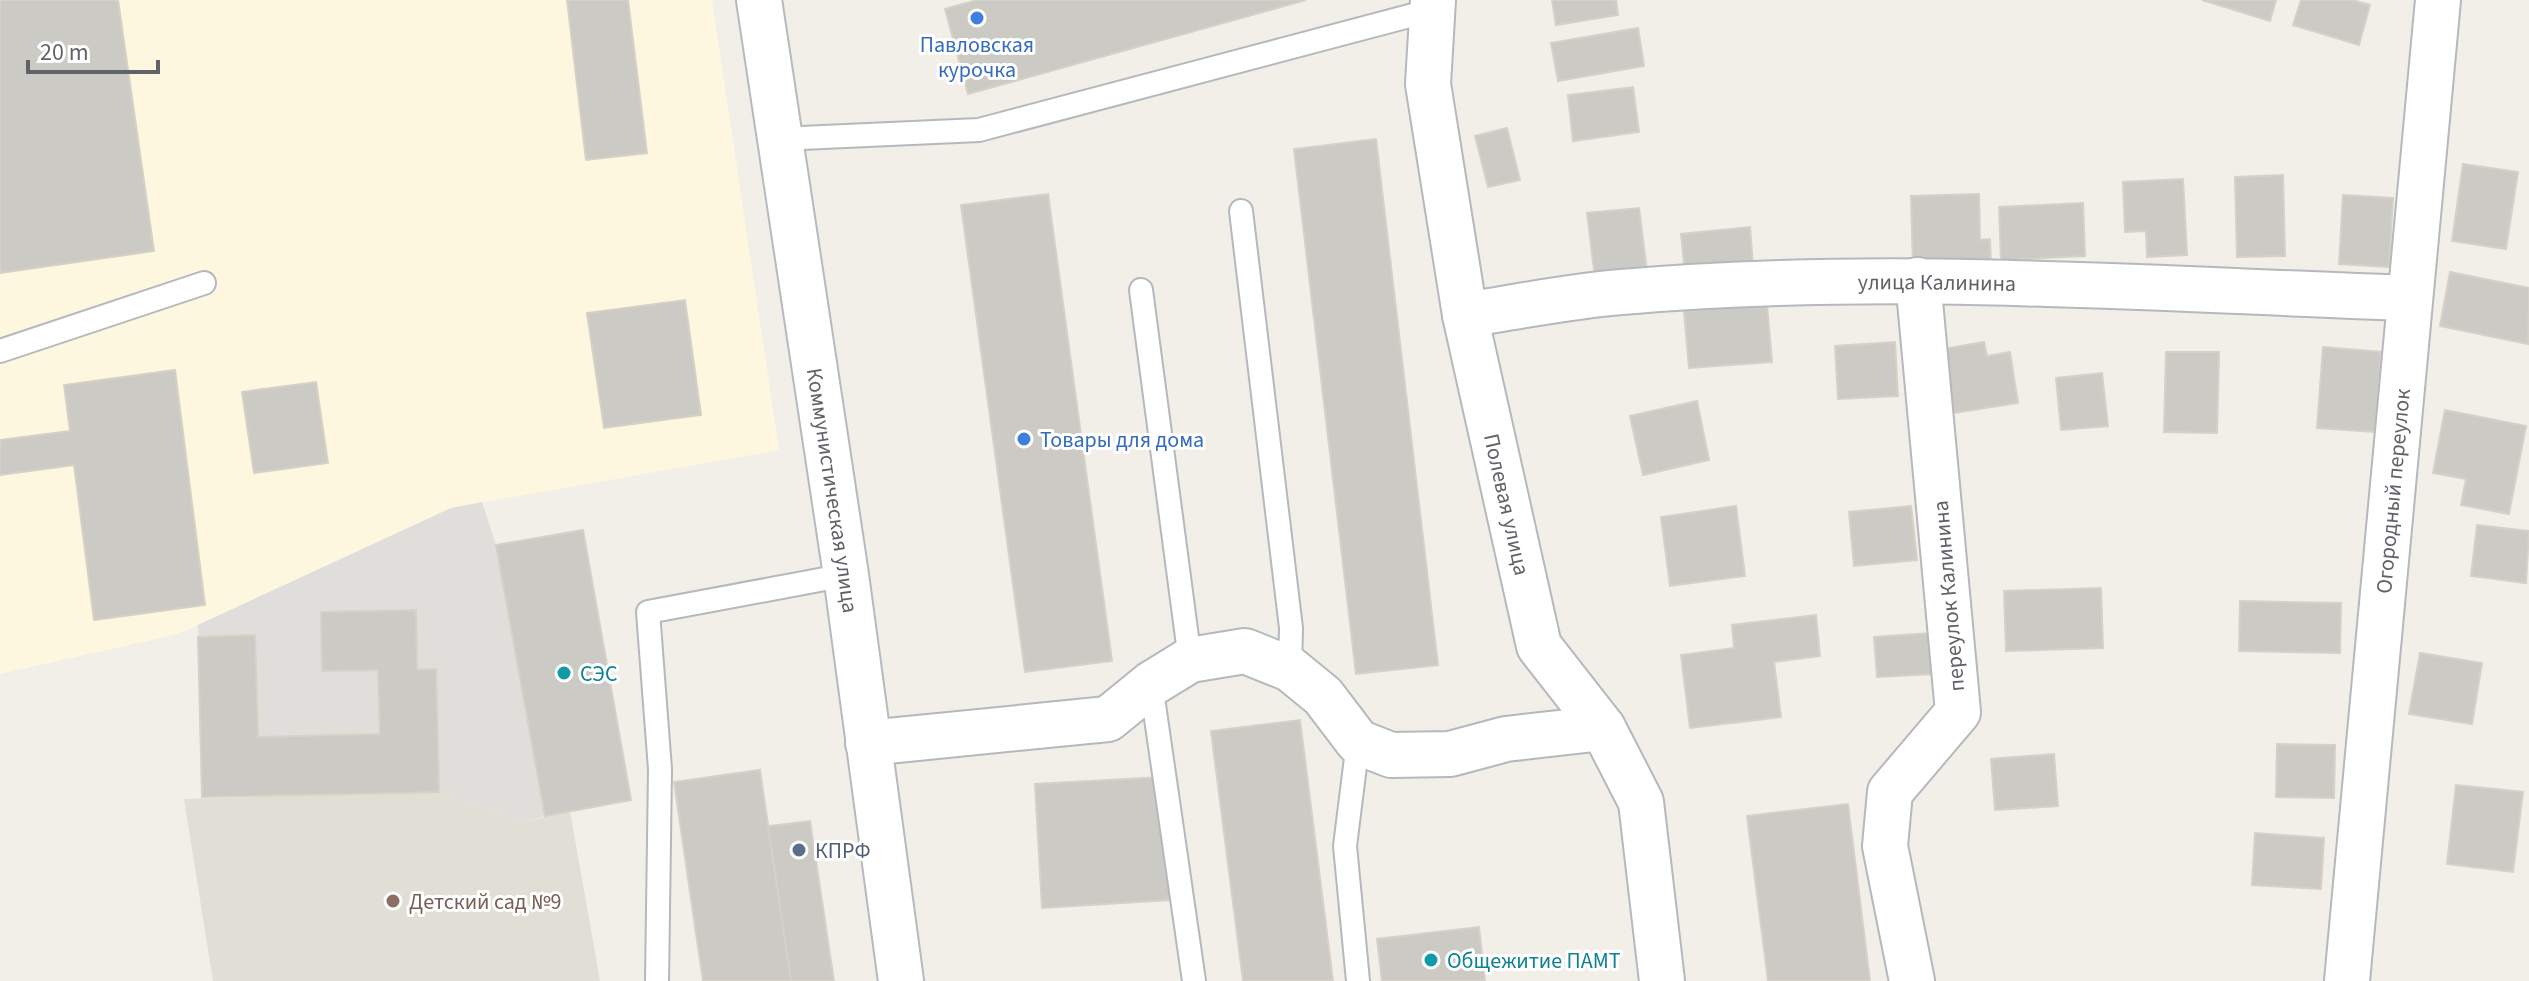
<svg xmlns="http://www.w3.org/2000/svg" width="2529" height="981" font-family="'Source Sans 3',sans-serif">
<style>
.commercial{fill:#fef7e0}
.industrial{fill:#e0deda}
.education{fill:#e1ded6}
.building{fill:#cccac5;stroke:#d6d1c6;stroke-width:2}
.lines{fill:none;stroke-linecap:round;stroke-linejoin:round}
.lane-casing{stroke:#b5b8bc;stroke-width:26}
.street-casing{stroke:#b5b8bc;stroke-width:48}
.secondary-casing{stroke:#b6babf;stroke-width:48}
.lane{stroke:#fff;stroke-width:22}
.street{stroke:#fff;stroke-width:44}
.secondary{stroke:#fff;stroke-width:44}
.shop-dot{fill:#3f7fe0;stroke:#fff;stroke-width:3}
.culture-dot{fill:#0f9aa8;stroke:#fff;stroke-width:3}
.service-dot{fill:#5c6f8a;stroke:#fff;stroke-width:3}
.education-dot{fill:#8d6e63;stroke:#fff;stroke-width:3}
.labels{text-anchor:middle;stroke-width:6;stroke-linejoin:round;paint-order:stroke}
.shop-label{font-size:22px;fill:#366cbe;stroke:#fff}
.street-label{font-size:22px;fill:#5f6368;stroke:#fff}
.culture-label{font-size:22px;fill:#0d838f;stroke:#fff;text-anchor:start}
.service-label{font-size:22px;fill:#4e5e75;stroke:#fff;text-anchor:start}
.education-label{font-size:22px;fill:#785e54;stroke:#fff;text-anchor:start}
</style>
<rect width="100%" height="100%" fill="#f1efe8"/>
<!-- commercial -->
<path class="commercial" d="M0 0H712L779 450 451 508 178 634 0 674Z"/>
<!-- industrial -->
<path class="industrial" d="M482 502 496 545 545 816 524 822 439 792 202 797 198 625 451 508Z"/>
<!-- education -->
<path class="education" d="M439 792 524 822 570 811 600 981H213L184 799Z"/>
<!-- building -->
<path class="building" d="M0 0H118L154 251 0 273Z
M567 0H628L647 153 586 160Z
M977 0H1306L968 94 945 9Z
M1552 0H1616L1618 15 1556 25Z
M2202 0H2276L2270 21Z
M2301 0H2352L2370 5 2359 45 2293 25Z
M1638 28 1644 66 1558 81 1551 43Z
M1633 87 1639 132 1573 141 1568 95Z
M1507 128 1520 180 1488 187 1475 136Z
M1376 139 1438 665 1356 674 1294 149Z
M2463 164 2518 172 2506 249 2452 241Z
M2283 175 2285 256 2237 257 2235 177Z
M2183 179 2187 255 2147 257 2146 231 2125 232 2123 182Z
M1048 194 1112 661 1025 672 961 205Z
M1979 194 1980 240 1990 239 1991 263 1913 266 1911 196Z
M2343 195 2393 198 2389 267 2339 264Z
M2083 203 2085 256 2001 260 1999 207Z
M1639 208 1647 271 1595 278 1587 213Z
M1750 227 1753 266 1685 272 1681 234Z
M2450 272 2529 288 2528 344 2440 326Z
M685 300 701 415 604 428 587 313Z
M1767 305 1772 362 1689 368 1684 311Z
M1895 342 1898 396 1838 399 1835 346Z
M1984 342 1987 356 2010 352 2018 403 1953 413 1943 349Z
M2323 347 2381 352 2375 432 2317 428Z
M2166 352H2219L2217 433 2164 432Z
M175 370 205 605 94 620 74 465 0 475V440L70 431 64 385Z
M2102 373 2108 426 2061 430 2056 378Z
M316 382 328 463 254 473 242 392Z
M1697 401 1709 460 1643 475 1630 416Z
M2445 410 2526 426 2509 514 2461 505 2466 479 2433 473Z
M1736 506 1745 576 1670 586 1661 517Z
M1911 506 1917 560 1854 566 1849 512Z
M2477 525 2529 531 2526 583 2471 576Z
M583 530 631 800 545 816 496 545Z
M2101 588 2103 648 2006 651 2004 591Z
M2240 601 2341 603 2340 653 2239 651Z
M416 610 417 670 436 669 439 792 202 797 198 637 255 635 258 737 380 734 378 670 322 671 321 612Z
M1816 615 1820 656 1774 662 1781 717 1690 728 1681 655 1734 648 1732 625Z
M1931 633 1934 674 1877 677 1874 637Z
M2420 653 2482 663 2472 724 2409 714Z
M1300 720 1333 981H1243L1211 731Z
M2277 744 2335 745 2334 798 2276 797Z
M2054 754 2058 806 1995 810 1991 759Z
M760 770 791 981H703L674 782Z
M1163 777 1170 900 1042 908 1035 784Z
M2456 785 2523 792 2513 872 2447 864Z
M1848 804 1870 981H1768L1747 816Z
M810 821 834 981H791L768 826Z
M2255 833 2324 838 2321 889 2252 885Z
M1479 927 1485 981H1382L1377 939Z"/>
<g class="lines">
<!-- lane casing -->
<g class="lane-casing">
<path id="lane" d="M779 139 979 130 1432 10
M1241 211 1291 628 1290 669
M1141 290 1190 660
M0 351 204 283
M1151 684 1194 981
M1358 742 1345 846 1358 981
M657 981 660 769 648 612 846 575"/>
</g>
<!-- street casing -->
<g class="street-casing">
<g id="street">
<path id="s1" d="M1433 0 1428 84 1465 315 1539 646 1603 728 1641 802 1662 981"/>
<path id="s2" d="M1465 315C1517 307 1569 296 1622 292 1884 269 2148 289 2410 298"/>
<path d="M868 743 1108 719 1151 684 1190 660 1245 651 1290 669 1323 696 1358 742 1391 755 1450 754 1506 739 1603 728"/>
<path d="M1912 981 1885 846 1890 792 1958 712 1918 280"/>
<path id="s3" d="M2347 981 2438 0"/>
</g>
</g>
<!-- secondary casing -->
<g class="secondary-casing">
<g id="secondary">
<path id="s4" d="M759 0 846 575 901 981"/>
</g>
</g>
<!-- lane -->
<use href="#lane" class="lane"/>
<!-- street -->
<use href="#street" class="street"/>
<!-- secondary -->
<use href="#secondary" class="secondary"/>
</g>
<!-- markers -->
<g class="shop-dot">
<circle cx="977" cy="18" r="8"/>
<circle cx="1024" cy="439" r="8"/>
</g>
<g class="culture-dot">
<circle cx="564" cy="673" r="8"/>
<circle cx="1431" cy="960" r="8"/>
</g>
<circle class="service-dot" cx="799" cy="850" r="8"/>
<circle class="education-dot" cx="393" cy="901" r="8"/>
<g class="labels">
<!-- shop labels -->
<g class="shop-label">
<text x="977" y="52">Павловская<tspan x="977" dy="25">курочка</tspan></text>
<text x="1040" y="447" text-anchor="start">Товары для дома</text>
</g>
<!-- street labels -->
<g class="street-label">
<text dy="8" stroke="none"><textPath href="#s2" startOffset="474">улица Калинина</textPath></text>
<text dy="8" stroke="none"><textPath href="#s4" startOffset="496">Коммунистическая улица</textPath></text>
<text dy="8" stroke="none"><textPath href="#s3" startOffset="492">Огородный переулок</textPath></text>
<text dy="8" stroke="none"><textPath href="#s1" startOffset="512">Полевая улица</textPath></text>
<text transform="translate(1948 596) rotate(-95)" y="8">переулок Калинина</text>
</g>
<!-- culture labels -->
<g class="culture-label">
<text x="580" y="681">СЭС</text>
<text x="1447" y="968">Общежитие ПАМТ</text>
</g>
<!-- service labels -->
<g class="service-label">
<text x="815" y="858">КПРФ</text>
</g>
<!-- education labels -->
<g class="education-label">
<text x="409" y="909">Детский сад №9</text>
</g>
</g>
<!-- scale -->
<path d="M28 60v12h130v-12" fill="none" stroke="#5f6368" stroke-width="4"/>
<text x="40" y="60" font-size="24" fill="#5f6368" stroke="#ffffff" stroke-width="6" paint-order="stroke">20 m</text>
</svg>
